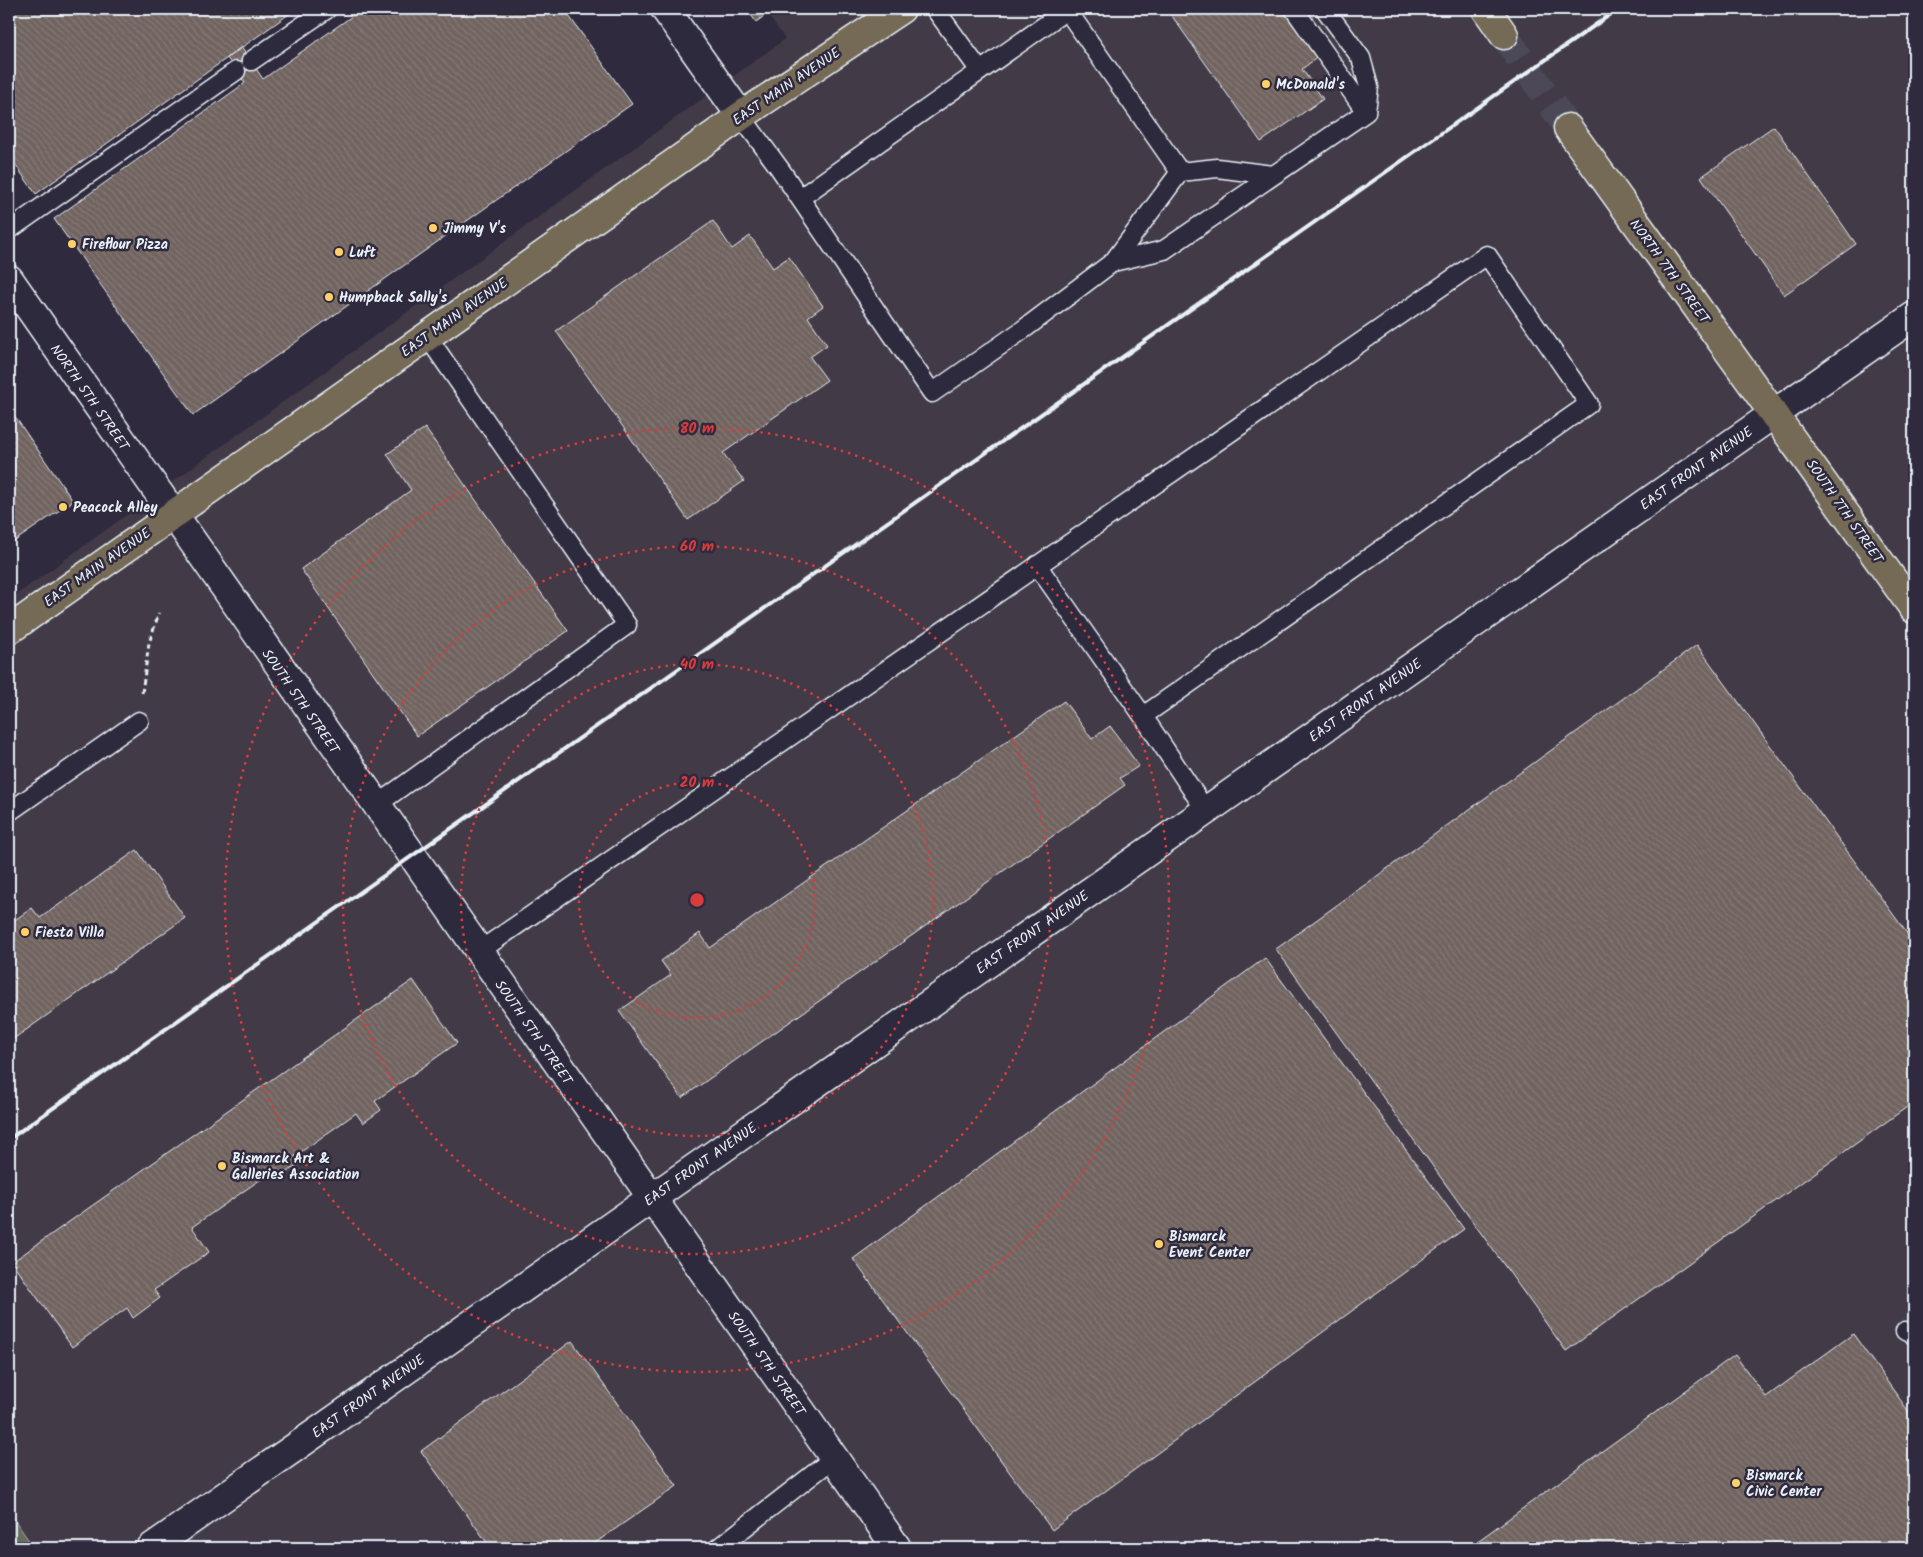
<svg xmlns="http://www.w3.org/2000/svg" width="1923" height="1557" font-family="Kalam,sans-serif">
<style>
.built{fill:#433b47}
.park{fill:url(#park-tufts);stroke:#a8aeab}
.building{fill:url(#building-back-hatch);stroke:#e8f1f8}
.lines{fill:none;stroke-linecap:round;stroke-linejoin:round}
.primary-tunnel{stroke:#4b4859;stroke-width:28;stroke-dasharray:28 14;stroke-linecap:butt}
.service-casing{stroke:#e8f1f8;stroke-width:21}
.minor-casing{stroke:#e8f1f8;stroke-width:31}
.tertiary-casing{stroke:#e8f1f8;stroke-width:31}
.primary-casing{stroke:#e8f1f8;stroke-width:31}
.path{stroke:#e8f1f8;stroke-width:3;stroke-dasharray:5 4;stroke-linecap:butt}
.service{stroke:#2f2a3d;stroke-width:18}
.minor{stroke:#2f2a3d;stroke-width:28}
.tertiary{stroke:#2f2a3d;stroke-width:28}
.primary{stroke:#756a55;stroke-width:28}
.rail{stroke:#e8f1f8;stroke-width:4}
.ring{fill:none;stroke:#d83c3d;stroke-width:2.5;stroke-dasharray:2.5 5}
.poi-dot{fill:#ffd166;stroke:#2f2a3d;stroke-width:2}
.labels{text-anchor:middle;stroke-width:5;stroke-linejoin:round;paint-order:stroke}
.poi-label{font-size:14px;font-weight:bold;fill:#e8f1f8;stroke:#2f2a3d;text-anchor:start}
.street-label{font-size:14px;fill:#e8f1f8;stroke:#2f2a3d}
.centre{fill:#d83c3d;stroke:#2f2a3d;stroke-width:2.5}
.ring-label{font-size:15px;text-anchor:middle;font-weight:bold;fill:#d83c3d;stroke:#2f2a3d;stroke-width:5;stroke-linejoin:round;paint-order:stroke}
</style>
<defs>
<pattern id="park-tufts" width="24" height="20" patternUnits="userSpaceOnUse" patternTransform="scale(1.25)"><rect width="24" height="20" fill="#686c5e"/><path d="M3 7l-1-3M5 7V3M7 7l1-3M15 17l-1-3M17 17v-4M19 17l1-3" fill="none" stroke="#7e8176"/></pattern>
<pattern id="building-back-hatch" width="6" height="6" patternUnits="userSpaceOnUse" patternTransform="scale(1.25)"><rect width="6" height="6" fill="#71635f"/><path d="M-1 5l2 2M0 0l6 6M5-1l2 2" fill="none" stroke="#857a77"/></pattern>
</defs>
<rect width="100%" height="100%" fill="#2f2a3d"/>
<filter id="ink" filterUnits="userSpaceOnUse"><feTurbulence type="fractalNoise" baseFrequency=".02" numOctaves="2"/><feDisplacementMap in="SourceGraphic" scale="10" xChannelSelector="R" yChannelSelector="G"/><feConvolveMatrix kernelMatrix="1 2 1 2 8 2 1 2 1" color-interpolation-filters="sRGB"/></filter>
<g filter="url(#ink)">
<!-- built -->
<path class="built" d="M764 9H1914V1548H9V600L785 39Z"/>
<!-- park -->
<path class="park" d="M9 1512 34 1548H9Z"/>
<!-- building -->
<path class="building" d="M9 9H296L36 194 9 156Z
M362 9H564L632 104 193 415 54 219 245 83 227 58 241 47 263 79Z
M747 9H774L756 22Z
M1167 9H1285L1319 56 1302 69 1323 99 1261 142Z
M1774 126 1856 244 1784 295 1701 177Z
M713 221 732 249 750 236 773 268 789 257 823 306 808 317 827 345 810 357 827 380 723 453 744 481 688 520 556 331Z
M9 408 73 501 9 545Z
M425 428 568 631 417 736 301 569 411 490 387 454Z
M1697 645 1914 943V1102L1566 1351 1276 949Z
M1064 701 1092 739 1110 726 1139 766 1120 778 1125 785 682 1098 619 1011 671 975 661 961 700 933 710 948Z
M137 850 185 918 9 1042V924L32 908 40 918Z
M1265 958 1464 1229 1052 1530 853 1259Z
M413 980 457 1043 375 1101 381 1110 363 1123 356 1113 295 1156 300 1164 282 1175 277 1168 192 1227 209 1252 154 1290 160 1298 133 1318 127 1308 72 1347 12 1262Z
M1853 1334 1914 1419V1548H1468L1735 1355 1766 1397Z
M572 1341 677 1486 588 1548H491L421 1451Z"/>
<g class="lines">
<!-- primary-tunnel -->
<path class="primary-tunnel" d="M1504 35 1568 128"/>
<!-- service casing -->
<g class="service-casing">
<path id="service" d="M935 9 980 71
M1294 9 1366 112
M1067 10 1180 172
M251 61 327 9
M741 116 780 169 932 393 1024 329 1113 262 1180 172 1217 168 1272 175
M800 198 1068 9
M9 230 236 71
M1113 262 1164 250 1366 112 1369 87 1361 58 1325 9
M1037 565 1143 716
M375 806 627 625 427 336
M9 812 139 721
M478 952 1487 255 1589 404 1143 716 1206 811
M1905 1331 1914 1335
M718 1548 834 1458"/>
</g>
<!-- minor casing -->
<g class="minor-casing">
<path id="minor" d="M665 9 741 116"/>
</g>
<!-- tertiary casing -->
<g class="tertiary-casing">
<path id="tertiary" d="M9 279C303 704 600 1126 897 1548
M151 1548 1914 316"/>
</g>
<!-- primary casing -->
<g class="primary-casing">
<path id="primary" d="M1486 9 1504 35
M1568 128 1914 609
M9 630 741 116 901 9"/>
</g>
<!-- path -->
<path class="path" d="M142 693 149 643 159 613"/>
<!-- service -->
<use href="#service" class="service"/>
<!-- minor -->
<use href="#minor" class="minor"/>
<!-- tertiary -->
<use href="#tertiary" class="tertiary"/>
<!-- primary -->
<use href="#primary" class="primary"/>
<!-- rail -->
<path class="rail" d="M9 1139 1618 9"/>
</g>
</g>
<!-- distance rings -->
<g class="ring">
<circle cx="697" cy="900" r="118"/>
<circle cx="697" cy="900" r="236"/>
<circle cx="697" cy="900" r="354"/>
<circle cx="697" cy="900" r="472"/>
</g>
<!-- markers -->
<g class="poi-dot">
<circle cx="1266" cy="84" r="5"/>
<circle cx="433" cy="228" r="5"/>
<circle cx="72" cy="244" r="5"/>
<circle cx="339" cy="252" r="5"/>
<circle cx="329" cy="297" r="5"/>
<circle cx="63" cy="507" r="5"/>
<circle cx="25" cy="932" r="5"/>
<circle cx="222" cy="1166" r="5"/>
<circle cx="1159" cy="1244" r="5"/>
<circle cx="1736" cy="1483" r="5"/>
</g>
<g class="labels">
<!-- poi labels -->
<g class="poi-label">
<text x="1276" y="89">McDonald's</text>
<text x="443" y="233">Jimmy V's</text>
<text x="82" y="249">Fireflour Pizza</text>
<text x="349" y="257">Luft</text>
<text x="339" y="302">Humpback Sally's</text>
<text x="73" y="512">Peacock Alley</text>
<text x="35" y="937">Fiesta Villa</text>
<text x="232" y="1163">Bismarck Art &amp;<tspan x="232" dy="16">Galleries Association</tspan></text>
<text x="1169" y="1241">Bismarck<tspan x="1169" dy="16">Event Center</tspan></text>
<text x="1746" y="1480">Bismarck<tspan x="1746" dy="16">Civic Center</tspan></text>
</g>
<!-- street labels -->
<g class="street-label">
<text transform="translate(786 86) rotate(-34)" y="5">EAST MAIN AVENUE</text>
<text transform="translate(1670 271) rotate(54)" y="5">NORTH 7TH STREET</text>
<text transform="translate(454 317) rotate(-35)" y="5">EAST MAIN AVENUE</text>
<text transform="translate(90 397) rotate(55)" y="5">NORTH 5TH STREET</text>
<text transform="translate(1696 468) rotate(-35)" y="5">EAST FRONT AVENUE</text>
<text transform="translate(1845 511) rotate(55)" y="5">SOUTH 7TH STREET</text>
<text transform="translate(97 567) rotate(-35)" y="5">EAST MAIN AVENUE</text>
<text transform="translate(1365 700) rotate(-35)" y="5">EAST FRONT AVENUE</text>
<text transform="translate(301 701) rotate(55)" y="5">SOUTH 5TH STREET</text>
<text transform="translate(1032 932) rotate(-35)" y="5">EAST FRONT AVENUE</text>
<text transform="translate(534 1032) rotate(55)" y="5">SOUTH 5TH STREET</text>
<text transform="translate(700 1164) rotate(-35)" y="5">EAST FRONT AVENUE</text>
<text transform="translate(767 1363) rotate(55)" y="5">SOUTH 5TH STREET</text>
<text transform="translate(368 1396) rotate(-35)" y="5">EAST FRONT AVENUE</text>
</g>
</g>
<circle cx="697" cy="900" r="8" class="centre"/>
<g class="ring-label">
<text x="697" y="433">80 m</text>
<text x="697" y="551">60 m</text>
<text x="697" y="669">40 m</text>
<text x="697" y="787">20 m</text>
</g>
<!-- margin -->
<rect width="1923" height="1557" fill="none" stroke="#2f2a3d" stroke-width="30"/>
<rect x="15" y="15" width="1893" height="1527" fill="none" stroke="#e8f1f8" stroke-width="2" filter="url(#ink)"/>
</svg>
